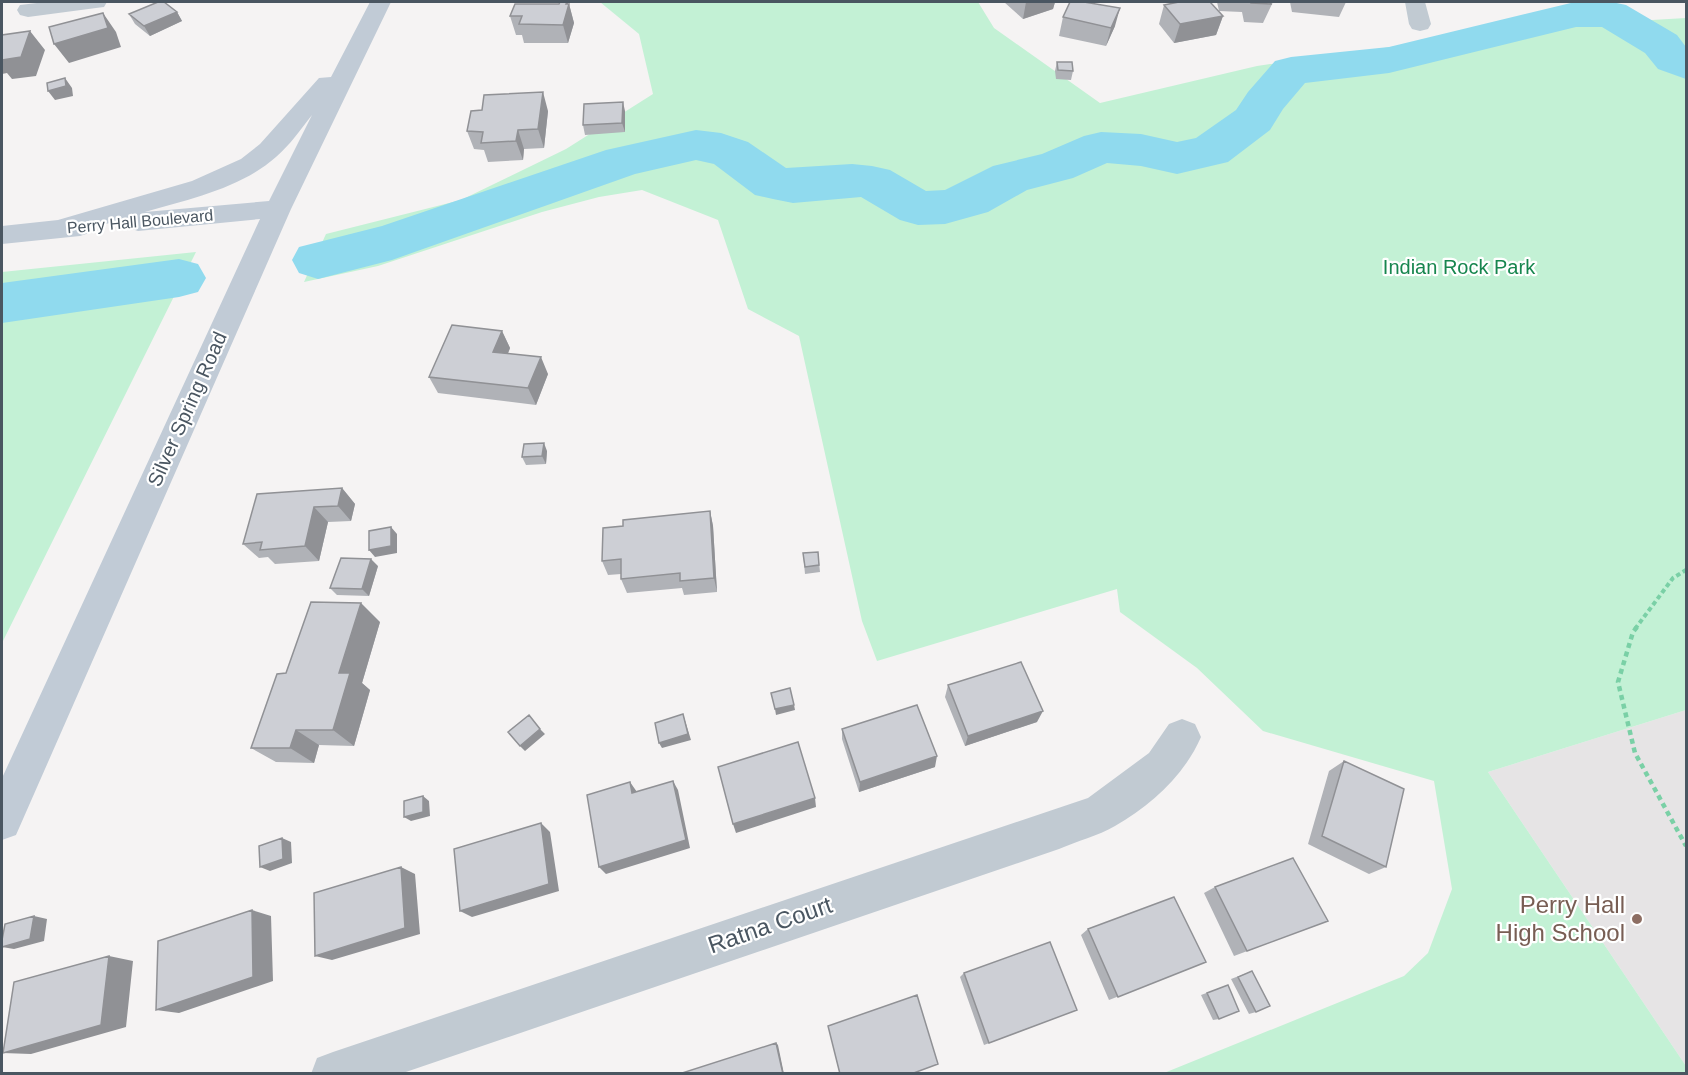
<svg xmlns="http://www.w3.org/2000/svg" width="1688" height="1075" font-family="Arial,sans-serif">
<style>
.education{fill:#e6e4e5}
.green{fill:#c3f1d5}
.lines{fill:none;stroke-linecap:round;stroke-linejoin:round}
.stream{fill:#90daee;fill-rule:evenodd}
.river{fill:#90daee;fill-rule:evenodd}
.path-far1{stroke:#7ad0a6;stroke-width:4;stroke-dasharray:4.5 3;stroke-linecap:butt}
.path{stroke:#7ad0a6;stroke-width:4.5;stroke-dasharray:5 4;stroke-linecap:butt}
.minor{fill:#c1cad2;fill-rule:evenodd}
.secondary{fill:#c1cbd6;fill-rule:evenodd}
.wall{fill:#b0b2b7}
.shaded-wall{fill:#909195}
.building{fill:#cdcfd5;stroke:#909195;stroke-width:1.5}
.education-dot{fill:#8d6e63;stroke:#fff;stroke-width:2}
.labels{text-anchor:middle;stroke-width:4.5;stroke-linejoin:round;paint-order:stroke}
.far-street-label{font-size:16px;fill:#4a5661;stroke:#fff}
.park-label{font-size:20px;fill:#17864f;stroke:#fff}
.street-label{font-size:20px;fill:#4a5661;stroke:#fff}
.near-education-label{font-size:24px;fill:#785e54;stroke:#fff;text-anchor:end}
.near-street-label{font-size:24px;fill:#4a5661;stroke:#fff}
</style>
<rect width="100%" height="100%" fill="#f5f3f3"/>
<!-- education -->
<path class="education" d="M1686 710V1066L1488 772Z"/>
<!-- green -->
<path class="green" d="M600 2H978L994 28 1100 103 1257 66 1531 27 1686 18V710L1488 772 1686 1066V1073H1164L1404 976 1428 953 1452 889 1434 781 1263 731 1197 668 1120 612 1117 589 877 661 862 621 799 336 748 309 718 220 642 190 599 197 542 212 378 266 304 282 326 234 461 200 566 149 653 94 639 34Z
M196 252 2 643V272Z"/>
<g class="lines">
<!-- stream -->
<path class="stream" d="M1583 2H1589L1578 15H1574L1573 14Z"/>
<!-- river -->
<path class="river" d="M1575 2H1612L1626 5 1677 35 1686 47V79L1658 69 1645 53 1602 27H1576L1389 73 1305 83 1283 109 1270 130 1228 162 1177 174 1141 166 1107 163 1073 178 1027 190 988 212 945 224 918 225 900 220 861 197 793 203 773 199 755 195 714 164 696 160 635 174 392 260 318 279 299 273 292 260 299 247 382 226 606 150 696 130 721 133 748 142 786 168 852 164 872 166 890 170 926 191 945 190 993 166 1042 154 1084 136 1101 132 1141 134 1177 142 1196 138 1236 110 1248 92 1275 61 1291 57 1389 47Z
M179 259 198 264 206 278 198 292 179 297 2 323V283Z"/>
<!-- path-far1 -->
<path class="path-far1" d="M1635 629 1673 578 1686 570"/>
<!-- path -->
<path class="path" d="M1637 627 1633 632 1618 682 1635 753 1686 846"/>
<!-- minor -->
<path class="minor" d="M45 2H107L104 7 96 8 28 17 20 15 17 10 20 5Z
M1405 2H1425L1431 24 1428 29 1420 31 1412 29 1409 24Z
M1182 719 1195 724 1201 737C1184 776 1151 805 1115 826 1098 836 1077 841 1059 849L400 1074H311L317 1058 333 1052 1088 798 1149 753 1169 724Z"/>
<!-- secondary -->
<path class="secondary" d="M370 2H391L291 209 16 835 2 840V778L260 219 138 231 129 228 125 222 127 218 92 228 89 233 80 236 2 244V226L58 220 192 181 241 159 260 144 319 78 331 77ZM312 115 269 201 145 212C190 199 241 188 276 157 290 145 301 129 312 115Z"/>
</g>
<!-- wall -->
<path class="wall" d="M560 2H568V4H569L574 23 568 43H524L522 35H516L510 16 559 4Z
M1004 2H1055L1053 9 1023 19Z
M1217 2H1273L1263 23 1244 22 1242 12 1219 11Z
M1290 2H1346L1339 17 1292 12Z
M1164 5 1223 16 1216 35 1174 43 1159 24Z
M177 12 182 21 150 36 135 24 129 14Z
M1063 17 1115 26 1106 46 1059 36Z
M1057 62 1073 71 1071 80 1056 79 1055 71Z
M548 111 544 148 524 149 523 160 488 162 484 150 474 149 467 131Z
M625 111V132L585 135 583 125Z
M502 331 510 348 508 354 548 374 536 405 438 393 429 377Z
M547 451 546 464 526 465 522 457Z
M342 488 355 504 351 521 328 522 319 561 275 564 268 557 259 558 243 544Z
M710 511 713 526 717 592 684 595 682 588 627 593 621 579V574L608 575 602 561 623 526Z
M818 552 820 572 805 574 803 553Z
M378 566 369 596 337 595 330 588Z
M380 622 362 683 370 690 354 746 319 745 314 763 276 762 251 748 286 673Z
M948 685 1037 722 965 746 945 697Z
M842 729 935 767 859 792 842 739Z
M1344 761 1386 867 1369 874 1308 844 1329 771Z
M1215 887 1328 921 1234 956 1204 893Z
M1088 929 1206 962 1109 1000 1081 935Z
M1252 971 1256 1012 1249 1014 1231 979Z
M964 973 1077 1010 984 1045 960 977Z
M1228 985 1219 1019 1213 1020 1201 995Z"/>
<!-- shaded-wall -->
<path class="shaded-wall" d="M567 2 569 6V4L574 23 568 43 563 25Z
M1026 2H1055L1053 9 1023 19Z
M1120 8 1115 26 1106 46 1111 28Z
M177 12 182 21 150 36 144 26Z
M103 13 116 32 121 47 69 63 54 44Z
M1223 16 1216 35 1174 43 1180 24Z
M30 31 45 50 36 76 12 79 7 73 2 74V56Z
M65 78 72 88 73 96 55 100 48 91Z
M543 92 548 111 544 148 538 129Z
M623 102 625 111V132L622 123Z
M518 130 524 149 523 160 516 141Z
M502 331 510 348 501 369 493 352Z
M541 357 548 374 536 405 528 388Z
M544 443 547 451 546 464 542 456Z
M342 488 355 504 351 521 338 506Z
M314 507 328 522 319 561 305 546Z
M710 511 713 526 717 592 714 578Z
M391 527 397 534V553L375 557 369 550Z
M371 559 378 566 369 596 362 589Z
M361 603 380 622 362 683 370 690 354 746 333 730 339 673Z
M794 705 795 710 776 715 775 709Z
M1043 711 1037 722 965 746 968 736Z
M683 714 691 740 662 748 659 743Z
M540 729 545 734 525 751 520 746Z
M296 730 319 745 314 763 290 748Z
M937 756 935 767 859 792 860 782Z
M673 781 678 790 690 848 606 874 599 867Z
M630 782 637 792 632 793Z
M423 796 429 801 430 816 411 821 404 817Z
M815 798 816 807 736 833 733 824Z
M541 823 550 832 559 891 472 917 460 911Z
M282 838 291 842 292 863 270 871 260 867Z
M401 867 415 874 420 934 332 960 315 956Z
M252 910 271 916 273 981 179 1013 156 1010Z
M34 916 47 919 44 941 14 949 2 947Z
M109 956 133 961 126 1027 31 1054 3 1053Z
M776 1043 778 1045 784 1074H783Z"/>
<!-- building -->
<path class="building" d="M158 2H164L177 12 144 26 129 14Z
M560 2H567L566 4H569L563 25 519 24 522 16H510L515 4H559Z
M1070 2H1084L1120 8 1111 28 1063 17Z
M1179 2H1210L1223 16 1180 24 1164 5Z
M1251 2H1270L1271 4 1251 3Z
M103 13 108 28 54 44 49 27Z
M30 31 21 57 2 60V35Z
M1057 62H1072L1073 71 1058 70Z
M65 78 66 86 48 91 47 83Z
M543 92 538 129 518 130 516 141 481 143 483 132 467 131 471 111 482 110 484 95Z
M623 102 622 123 583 125 584 104Z
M452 325 502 331 493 352 541 357 528 388 429 377Z
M544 443 542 456 522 457 524 444Z
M342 488 338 506 314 507 305 546 260 550 262 542 243 544 257 494Z
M710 511 714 578 680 581V573L621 579V559L602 561 603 528 623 526V520Z
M391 527V546L369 550V531Z
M818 552 819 565 805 567 803 553Z
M341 558 371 559 362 589 330 588Z
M311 602 361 603 339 673H350L333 730H296L290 748H251L277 674 286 673Z
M1021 662 1043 711 968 736 948 685Z
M790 688 794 705 775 709 771 693Z
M917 705 937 756 860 782 842 729Z
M683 714 688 734 659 743 655 723Z
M529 715 540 729 520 746 508 732Z
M798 742 815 798 733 824 718 767Z
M1344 761 1404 789 1386 867 1322 836Z
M673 781 686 840 599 867 587 795 630 782 632 793Z
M423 796V812L404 817V801Z
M541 823 549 884 460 911 454 849Z
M282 838 283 859 260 867 259 846Z
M1293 858 1328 921 1247 951 1215 887Z
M401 867 405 928 315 956 314 893Z
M1174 897 1206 962 1118 997 1088 929Z
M252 910 253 977 156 1010 158 941Z
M34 916 30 939 2 947V940L5 924Z
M1050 942 1077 1010 989 1043 964 973Z
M109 956 101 1025 3 1053 14 982Z
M1252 971 1270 1006 1256 1012 1238 977Z
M1228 985 1239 1011 1219 1019 1207 993Z
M917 995 938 1064 911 1074H840L828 1026Z
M776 1043 783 1074H682V1073Z"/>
<!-- markers -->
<circle class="education-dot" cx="1637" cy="919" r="6"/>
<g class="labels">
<!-- far-street labels -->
<g class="far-street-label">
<text transform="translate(140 221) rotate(-5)" y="6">Perry Hall Boulevard</text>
</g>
<!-- park labels -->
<g class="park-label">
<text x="1459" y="274">Indian Rock Park</text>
</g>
<!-- street labels -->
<g class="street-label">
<text transform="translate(187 409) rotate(-66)" y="7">Silver Spring Road</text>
</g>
<!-- near-education labels -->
<g class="near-education-label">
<text x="1625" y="913">Perry Hall<tspan x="1625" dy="28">High School</tspan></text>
</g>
<!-- near-street labels -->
<g class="near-street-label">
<text transform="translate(770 925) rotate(-19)" y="8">Ratna Court</text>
</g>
</g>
<!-- border -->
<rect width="1688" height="1075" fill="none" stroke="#4a5661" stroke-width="6"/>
</svg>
